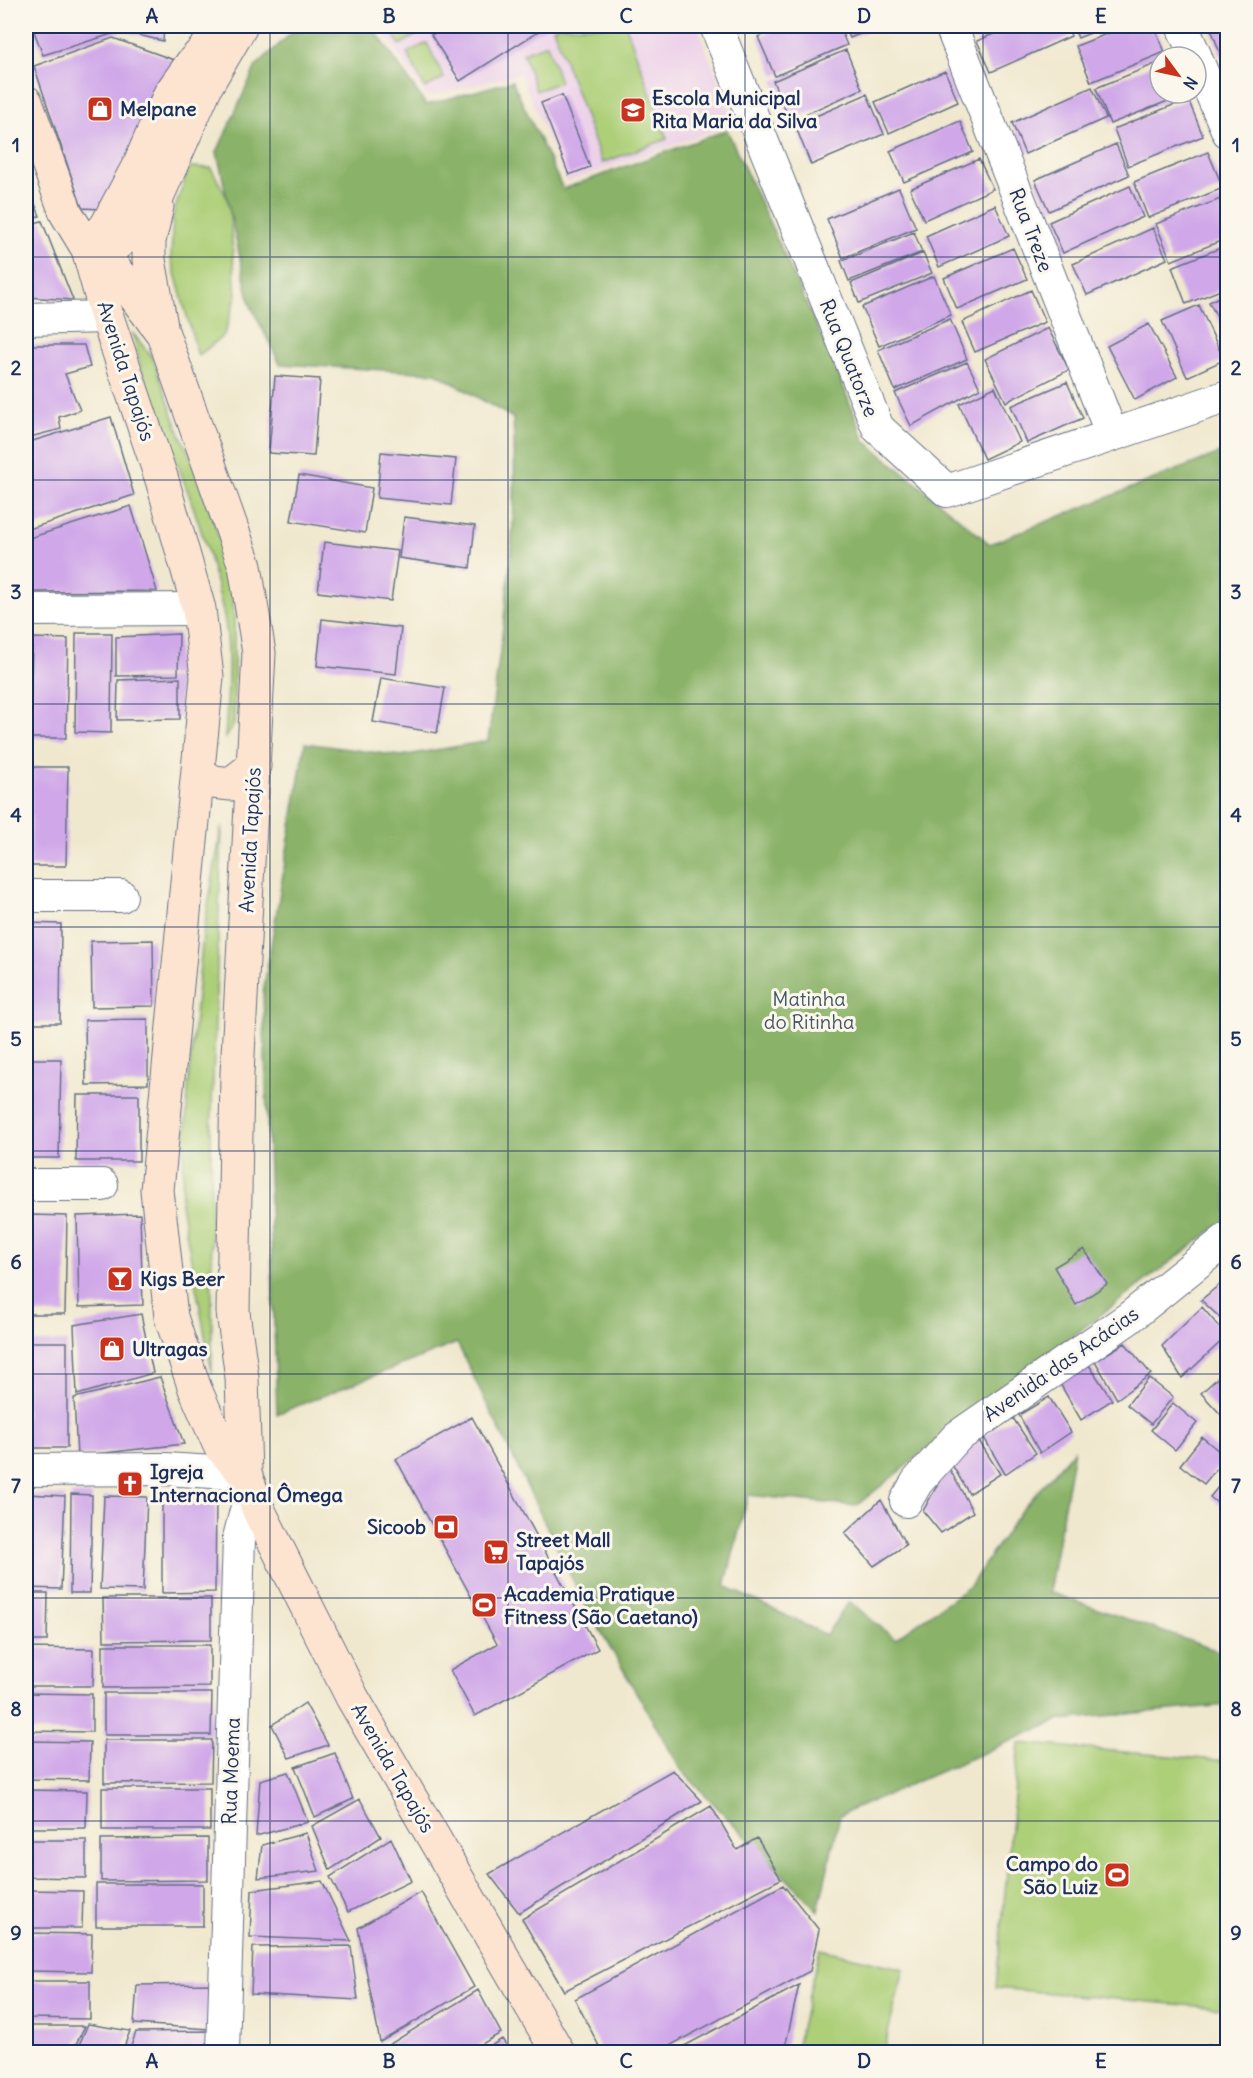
<svg xmlns="http://www.w3.org/2000/svg" width="1253" height="2078" font-family="Delius,sans-serif">
<style>
.built{fill:#edd1e9}
.green{fill:#adcf78;stroke:#647f6b;stroke-width:1.5}
.forest{fill:#8ab268;stroke:#527063;stroke-width:1.5}
.building{fill:#d0a8e9}
.lines{fill:none;stroke-linecap:round;stroke-linejoin:round}
.street-casing{stroke:#667085;stroke-width:34}
.secondary-casing{stroke:#667085;stroke-width:35}
.street{stroke:#fff;stroke-width:32}
.secondary{stroke:#fde4d1;stroke-width:33}
.grid{fill:none;stroke:#1b2f5e;stroke-width:1.5;stroke-opacity:0.55}
.labels{text-anchor:middle;stroke-width:6;stroke-linejoin:round;paint-order:stroke}
.poi-label{font-size:20px;font-weight:bold;fill:#1b2f5e;stroke:#fbf7ec;text-anchor:start}
.street-label{font-size:20px;fill:#1b2f5e;stroke:#fbf7ec}
.park-label{font-size:20px;fill:#405764;stroke:#fbf7ec}
.neatline{fill:none;stroke:#1b2f5e;stroke-width:2}
.grid-label{font-size:20px;text-anchor:middle;font-weight:bold;fill:#1b2f5e}
</style>
<rect width="100%" height="100%" fill="#fbf7ec"/>
<filter id="ink" filterUnits="userSpaceOnUse"><feTurbulence type="fractalNoise" baseFrequency=".0167" numOctaves="2"/><feDisplacementMap in="SourceGraphic" scale="12" xChannelSelector="R" yChannelSelector="G"/><feConvolveMatrix kernelMatrix="1 2 1 2 8 2 1 2 1" color-interpolation-filters="sRGB"/></filter>
<filter id="wash" filterUnits="userSpaceOnUse"><feTurbulence type="fractalNoise" baseFrequency=".008" numOctaves="4" result="noise"/><feDisplacementMap in="SourceGraphic" scale="24" xChannelSelector="R" yChannelSelector="G"/><feGaussianBlur stdDeviation="1.35" result="paint"/><feColorMatrix in="noise" values="0 0 0 0 0 0 0 0 0 0 0 0 0 0 0 0 0 1.4 0 .05"/><feComposite in="paint" operator="in"/></filter>
<g filter="url(#wash)">
<rect width="100%" height="100%" fill="#f0e8ce"/>
<!-- built -->
<path class="built" d="M379 26H697L735 123 567 182 520 74 427 97Z"/>
<!-- green -->
<path class="green" d="M388 26H413L418 34 400 45Z
M559 26H626L667 139 602 163 553 28Z
M427 43 444 78 425 88 407 53Z
M547 44 560 82 536 91 523 53Z
M189 167 211 168 229 201 236 297 224 335 198 356 171 259 173 215Z
M133 334 153 358 179 432 195 466 229 568 234 612V724L225 739C227 699 232 655 224 616 212 558 191 497 169 442 155 406 140 372 133 334Z
M222 825 211 1135 212 1373 181 1204 189 1077 203 935Z
M1019 1743 1227 1761V2009L996 1988Z
M820 1949 904 1969 883 2052H795Z"/>
<!-- forest -->
<path class="forest" d="M299 26H372L426 105 512 81 563 189 727 130 835 366 865 441 990 544 1227 450V1219L978 1408 856 1506 748 1495 725 1586 826 1635 849 1601 895 1639 970 1586 1020 1512 1074 1450 1049 1592 1227 1654V1705L1059 1720 840 1815 818 1911 682 1771 582 1599 457 1343 277 1414 263 993 305 743 401 756 488 741C502 635 520 526 513 418L436 373 280 364 250 304 217 152 256 66Z"/>
<g id="blocks">
<!-- building -->
<path class="building" d="M32 26H164L163 41 122 31 43 55Z
M447 26H547L460 81 431 35Z
M756 26H774L759 32Z
M785 26H839L847 45 775 76 758 37Z
M844 26H878L850 38Z
M973 26H995L977 34Z
M1012 26H1067L1071 36 991 72 977 41Z
M1073 26H1108L1078 38Z
M1127 26H1154L1165 52 1091 82 1076 46Z
M1210 26H1228V59L1223 61Z
M113 38 174 60 101 209 82 208 34 66Z
M846 50 862 89 790 121 773 81Z
M1160 62V93H1188L1110 124 1096 88Z
M945 71 958 102 889 133 875 102Z
M1092 87 1106 118 1025 154 1012 123Z
M867 94 884 134 811 165 795 125Z
M562 95 590 167 569 175 541 103Z
M1188 99 1203 136 1128 166 1114 129Z
M960 121 973 152 904 182 890 151Z
M1116 144 1129 175 1049 211 1035 180Z
M1208 152 1223 188 1148 218 1134 182Z
M979 159 993 189 924 220 910 189Z
M26 182 40 216 26 219Z
M1130 186 1143 217 1063 253 1049 222Z
M899 188 916 228 843 258 827 219Z
M1228 196V238L1171 261 1156 224Z
M995 205 1009 236 939 267 926 236Z
M42 221 73 300 26 297V225Z
M1153 228 1167 259 1087 295 1073 264Z
M914 232 922 252 849 281 841 261Z
M1228 245V287L1186 304 1172 267Z
M1013 248 1027 279 957 309 944 278Z
M923 253 932 273 859 303 851 283Z
M934 276 951 315 879 346 862 307Z
M1031 290 1045 322 975 352 962 322Z
M1228 292V328L1224 330 1209 302Z
M1199 305 1224 360 1187 377 1162 321Z
M950 319 967 359 895 390 878 350Z
M1149 324 1177 377 1135 400 1107 346Z
M1048 328 1069 370 1006 402 985 359Z
M26 345H84L90 367 65 374 80 410 59 417 61 429 26 438Z
M967 362 980 388 911 426 895 393Z
M275 376 320 379 314 456 269 453Z
M1067 382 1083 418 1027 443 1011 406Z
M995 387 1020 442 984 459 959 404Z
M111 417 134 495 26 530V443Z
M381 452 456 459 451 505 377 498Z
M299 475 372 488 365 533 291 521Z
M131 506 157 591 26 592V539Z
M404 517 475 526 470 568 399 558Z
M324 542 398 551 391 601 318 592Z
M322 619 401 628 396 674 317 666Z
M76 633H112L111 733 75 732Z
M179 634 178 675 116 676V637Z
M32 638 68 639 66 738H30Z
M180 678V719L117 720 118 680Z
M381 678 445 688 437 733 373 722Z
M32 767H68L66 866H30Z
M26 923 61 924 60 1023H26Z
M153 940 154 1006 92 1007 91 941Z
M148 1019V1084L86 1085 85 1020Z
M26 1059H61L59 1158H26Z
M77 1095H139V1161H76Z
M140 1214 143 1305 79 1307 77 1216Z
M31 1215 67 1216 65 1314H29Z
M1084 1249 1107 1284 1076 1305 1054 1267Z
M1225 1280 1228 1282V1325L1201 1300Z
M1202 1307 1227 1336 1182 1378 1162 1346Z
M141 1314 153 1373 77 1395 74 1325Z
M26 1342H67V1448H26Z
M1125 1343 1151 1374 1117 1399 1095 1361Z
M1228 1360V1373L1221 1366Z
M1089 1365 1112 1400 1081 1420 1059 1382Z
M1224 1372 1228 1376V1417L1225 1419 1201 1393Z
M160 1377 184 1444 77 1456 74 1398Z
M1149 1378 1173 1397 1151 1424 1127 1405Z
M1049 1397 1071 1432 1040 1453 1019 1415Z
M1173 1403 1197 1423 1175 1450 1151 1430Z
M472 1417 598 1649 475 1716 450 1670 497 1644 396 1459Z
M1013 1418 1036 1453 1005 1474 983 1436Z
M1202 1437 1226 1457 1204 1484 1180 1465Z
M978 1439 1000 1474 969 1494 947 1456Z
M948 1466 973 1512 941 1533 923 1511Z
M1228 1475V1512L1210 1497Z
M26 1494 65 1496 61 1589 26 1588Z
M71 1494 92 1495 90 1593H70Z
M104 1496 147 1497 143 1590 100 1589Z
M162 1498H216L215 1592 162 1593Z
M881 1500 906 1545 874 1566 845 1533Z
M26 1593H48L47 1641H26Z
M103 1598H211V1640L104 1641Z
M103 1645H210V1687L103 1688Z
M26 1648 94 1649 93 1686H26Z
M26 1693 92 1694V1732L26 1731Z
M104 1693H212L211 1735H104Z
M305 1703 328 1745 289 1758 272 1725Z
M104 1740H212L211 1782 104 1783Z
M26 1741 90 1742 89 1780 26 1779Z
M335 1753 353 1799 315 1817 295 1767Z
M673 1770 702 1801 519 1913 489 1874Z
M288 1772 308 1822 256 1836 260 1780Z
M102 1788H210V1830H102Z
M26 1790 87 1791 86 1828H26Z
M360 1799 381 1837 330 1870 312 1826Z
M711 1806 737 1850 757 1838 781 1879 564 1991 522 1919Z
M306 1833 319 1871 258 1878 262 1845Z
M208 1838V1880L101 1881V1839Z
M391 1838 411 1881 348 1912 330 1877Z
M26 1840H86V1878L26 1877Z
M322 1881 351 1941 250 1937 252 1890Z
M96 1884H203V1926H96Z
M783 1885 819 1930 810 1971 658 2052H602L575 1999Z
M26 1890 83 1891 82 1928H26Z
M421 1892 474 1987 380 2042 358 1928Z
M26 1933 92 1934 91 1972 26 1971Z
M351 1946 358 2000 251 1994 253 1947Z
M26 1981H90V2019L26 2018Z
M214 1984 210 2029 134 2024 137 1985Z
M799 1985 784 2052H673Z
M478 1990 501 2033 468 2052H377Z
M88 2024 130 2031 122 2052H76Z
M31 2026H85L72 2052H26Z
M209 2031 210 2052H129L136 2032Z
M502 2039 511 2052H481Z
M1208 2044 1228 2049V2052H1206Z"/>
</g>
</g>
<g filter="url(#ink)">
<use href="#blocks" fill-opacity="0" stroke="#667085" stroke-width="1.5"/>
<g class="lines">
<!-- street casing -->
<g class="street-casing">
<path id="street" d="M716 26 878 428 947 491 1228 396
M951 26 1112 435
M1182 26 1196 57
M1196 58 1228 132
M26 319 107 317
M26 610 199 609
M26 896H121
M26 1185H102
M26 1470 165 1469 245 1474
M906 1501 917 1482 957 1437 1129 1318 1228 1238
M223 2052 239 1538 251 1491"/>
</g>
<!-- secondary casing -->
<g class="secondary-casing">
<path id="secondary" d="M26 102 66 213 88 249 107 317 162 480 199 609 207 677 157 1190 171 1317 195 1389 220 1446 245 1474
M157 206 149 241V260L161 326
M88 249 107 259 163 334 245 566 259 653 237 1074 233 1312 242 1378 245 1474 259 1511 352 1697 558 2052
M88 249 112 247 146 222 206 86 241 26
M88 249 107 225 140 163 170 94 192 63 225 28
M199 773 213 782 231 784 254 766"/>
</g>
<!-- street -->
<use href="#street" class="street"/>
<!-- secondary -->
<use href="#secondary" class="secondary"/>
</g>
</g>
<!-- grid -->
<path class="grid" d="M270 26V2052M508 26V2052M745 26V2052M983 26V2052M26 257H1228M26 480H1228M26 704H1228M26 927H1228M26 1151H1228M26 1374H1228M26 1598H1228M26 1821H1228"/>
<!-- icons -->
<defs>
<g id="shop-square" transform="scale(1.35)"><rect x="-9" y="-9" width="18" height="18" rx="4" fill="#c8321e" stroke="#fbf7ec"/><path d="M-5-2.5h2.3a2.7 3.5 0 0 1 5.4 0H5L5.5 6h-11ZM-1.5-2.5h3a1.5 2.3 0 0 0-3 0Z" fill="#fff"/></g>
<g id="school-square" transform="scale(1.35)"><rect x="-9" y="-9" width="18" height="18" rx="4" fill="#c8321e" stroke="#fbf7ec"/><path d="M0-5L7-2L0 1L-7-2ZM-4 1L0 2.5L4 1V4Q0 6-4 4Z" fill="#fff"/></g>
<g id="bar-square" transform="scale(1.35)"><rect x="-9" y="-9" width="18" height="18" rx="4" fill="#c8321e" stroke="#fbf7ec"/><path d="M-6-5H6L.8 .8V4.5H3.5V6h-7V4.5H-.8V.8Z" fill="#fff"/></g>
<g id="church-square" transform="scale(1.35)"><rect x="-9" y="-9" width="18" height="18" rx="4" fill="#c8321e" stroke="#fbf7ec"/><path d="M-1.2-6h2.4v3.5h3.3v2.4h-3.3V6h-2.4V-.1h-3.3v-2.4h3.3Z" fill="#fff"/></g>
<g id="bank-square" transform="scale(1.35)"><rect x="-9" y="-9" width="18" height="18" rx="4" fill="#c8321e" stroke="#fbf7ec"/><path d="M-6-4H6V4H-6ZM0-2.3a2.3 2.3 0 1 0 0 4.6a2.3 2.3 0 1 0 0-4.6Z" fill="#fff"/></g>
<g id="supermarket-square" transform="scale(1.35)"><rect x="-9" y="-9" width="18" height="18" rx="4" fill="#c8321e" stroke="#fbf7ec"/><path d="M-6-5.5h2.5l.6 2H6L4.5 2H-2.5L-4.4-4H-6ZM-1.5 3.2a1.3 1.3 0 1 0 .1 0ZM3 3.2a1.3 1.3 0 1 0 .1 0Z" fill="#fff"/></g>
<g id="stadium-square" transform="scale(1.35)"><rect x="-9" y="-9" width="18" height="18" rx="4" fill="#c8321e" stroke="#fbf7ec"/><path d="M0-5a6.5 5 0 1 0 0 10a6.5 5 0 1 0 0-10ZM-3.5-1.8h7v3.6h-7Z" fill="#fff"/></g>
</defs>
<g fill-rule="evenodd">
<use href="#shop-square" x="100" y="109"/>
<use href="#school-square" x="633" y="110"/>
<use href="#bar-square" x="120" y="1279"/>
<use href="#shop-square" x="112" y="1349"/>
<use href="#church-square" x="130" y="1484"/>
<use href="#bank-square" x="446" y="1527"/>
<use href="#supermarket-square" x="496" y="1552"/>
<use href="#stadium-square" x="484" y="1605"/>
<use href="#stadium-square" x="1117" y="1875"/>
</g>
<g class="labels">
<!-- poi labels -->
<g class="poi-label">
<text x="652" y="105">Escola Municipal<tspan x="652" dy="23">Rita Maria da Silva</tspan></text>
<text x="120" y="116">Melpane</text>
<text x="140" y="1286">Kigs Beer</text>
<text x="132" y="1356">Ultragas</text>
<text x="150" y="1479">Igreja<tspan x="150" dy="23">Internacional Ômega</tspan></text>
<text x="426" y="1534" text-anchor="end">Sicoob</text>
<text x="516" y="1547">Street Mall<tspan x="516" dy="23">Tapajós</tspan></text>
<text x="504" y="1601">Academia Pratique<tspan x="504" dy="23">Fitness (São Caetano)</tspan></text>
<text x="1098" y="1871" text-anchor="end">Campo do<tspan x="1098" dy="23">São Luiz</tspan></text>
</g>
<!-- street labels -->
<g class="street-label">
<text transform="translate(1031 230) rotate(69)" y="7">Rua Treze</text>
<text transform="translate(849 358) rotate(68)" y="7">Rua Quatorze</text>
<text transform="translate(126 371) rotate(72)" y="7">Avenida Tapajós</text>
<text transform="translate(250 840) rotate(-87)" y="7">Avenida Tapajós</text>
<text transform="translate(1061 1364) rotate(-35)" y="7">Avenida das Acácias</text>
<text transform="translate(393 1768) rotate(60)" y="7">Avenida Tapajós</text>
<text transform="translate(231 1771) rotate(-88)" y="7">Rua Moema</text>
</g>
<!-- park labels -->
<g class="park-label">
<text x="809" y="1006">Matinha<tspan x="809" dy="23">do Ritinha</tspan></text>
</g>
</g>
<!-- margin -->
<rect width="1253" height="2078" fill="none" stroke="#fbf7ec" stroke-width="66"/>
<!-- north arrow -->
<g transform="translate(1178 75) rotate(123)"><circle r="28" fill="#fbf7ec" stroke="#a1a7b3" stroke-width="1.5"/>
<path d="M0-4.5L10 22L0 15L-10 22Z" fill="#c8321e"/>
<text y="-9" font-size="16" font-weight="bold" text-anchor="middle" fill="#1b2f5e">N</text>
</g>
<rect x="33" y="33" width="1187" height="2012" class="neatline"/>
<g class="grid-label">
<text x="152" y="23">A</text>
<text x="389" y="23">B</text>
<text x="626" y="23">C</text>
<text x="864" y="23">D</text>
<text x="1101" y="23">E</text>
<text x="16" y="152">1</text>
<text x="1236" y="152">1</text>
<text x="16" y="375">2</text>
<text x="1236" y="375">2</text>
<text x="16" y="599">3</text>
<text x="1236" y="599">3</text>
<text x="16" y="822">4</text>
<text x="1236" y="822">4</text>
<text x="16" y="1046">5</text>
<text x="1236" y="1046">5</text>
<text x="16" y="1269">6</text>
<text x="1236" y="1269">6</text>
<text x="16" y="1493">7</text>
<text x="1236" y="1493">7</text>
<text x="16" y="1716">8</text>
<text x="1236" y="1716">8</text>
<text x="16" y="1940">9</text>
<text x="1236" y="1940">9</text>
<text x="152" y="2068">A</text>
<text x="389" y="2068">B</text>
<text x="626" y="2068">C</text>
<text x="864" y="2068">D</text>
<text x="1101" y="2068">E</text>
</g>
</svg>
